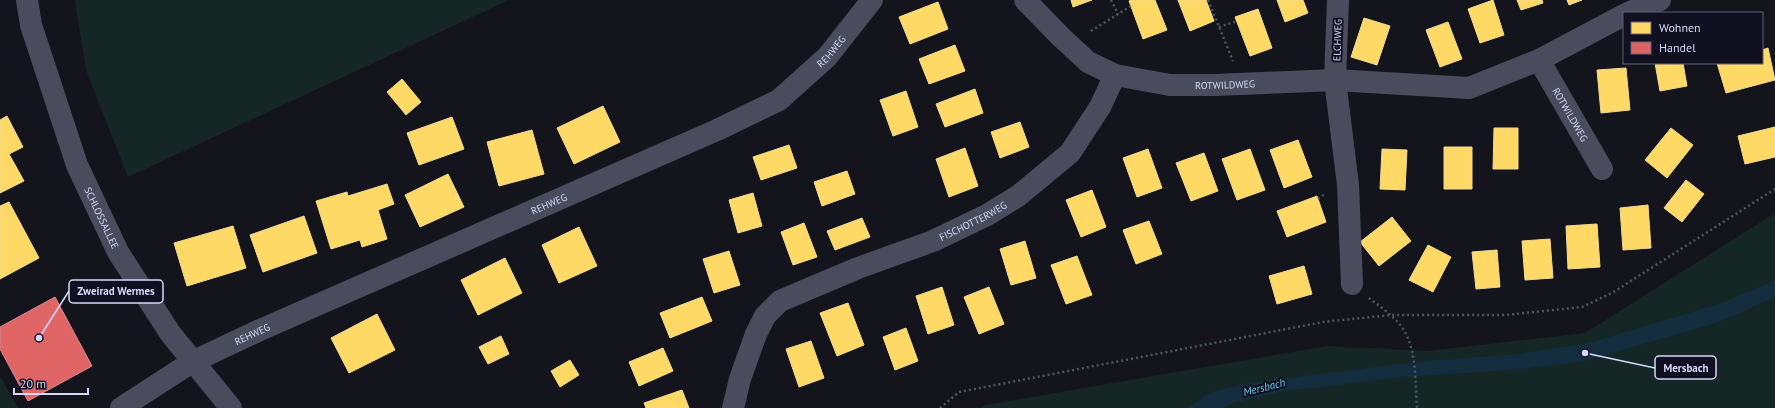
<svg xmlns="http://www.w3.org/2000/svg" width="1775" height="408" font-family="'PT Sans',sans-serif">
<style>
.green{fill:#142724}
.water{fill:#132d3f}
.homes{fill:#ffd966;stroke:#f2d992}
.shops{fill:#e06666;stroke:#dd8892}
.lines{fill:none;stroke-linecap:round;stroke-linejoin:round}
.path{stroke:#4a5960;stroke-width:2.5;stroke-dasharray:2 3;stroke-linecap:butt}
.minor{stroke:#4a4c5d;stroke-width:22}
.labels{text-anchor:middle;stroke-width:4;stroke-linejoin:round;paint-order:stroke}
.street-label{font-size:10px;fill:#d5d8fa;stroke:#101021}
.water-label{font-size:11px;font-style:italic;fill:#6eccef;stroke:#101021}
.leader{fill:none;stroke:#d5d8fa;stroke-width:1.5}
.callout-dot{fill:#d5d8fa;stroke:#101021;stroke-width:1.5}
.callout{fill:#101021;stroke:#d5d8fa;stroke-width:1.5}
.callout-label{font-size:11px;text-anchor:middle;font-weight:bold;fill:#d5d8fa}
</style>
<rect width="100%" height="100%" fill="#14141d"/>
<!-- green -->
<path class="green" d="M75 0H509L128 177 86 70Z
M1775 213V408H981L985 405 1327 346 1427 351 1585 333Z
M0 376 18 408H0Z"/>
<!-- water -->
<path class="water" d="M1775 280V297L1719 322 1585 361 1522 369 1394 378 1279 392 1233 403 1223 408H1188L1209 393 1248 383 1424 361 1518 354 1589 343 1722 303Z"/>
<!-- homes -->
<path class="homes" d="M1071 0H1092L1073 7Z
M1131 0H1155L1167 30 1143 39 1129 1Z
M1178 0H1206L1214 21 1190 31Z
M1277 0H1303L1308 13 1285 22Z
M1493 0 1504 35 1480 43 1468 9Z
M1517 0H1542L1543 3 1521 10Z
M1567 0H1582L1569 5Z
M938 2 948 29 910 44 899 17Z
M1258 9 1272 48 1250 56 1235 17Z
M1364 18 1390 26 1377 65 1351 57Z
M1448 22 1462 59 1440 67 1426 30Z
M955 45 965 71 929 84 919 59Z
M1768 48 1775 80 1726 93 1717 63H1762V50Z
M1655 63H1683L1687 86 1660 91Z
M1626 68 1630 110 1601 113 1597 70Z
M402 79 421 102 406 115 387 92Z
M975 89 983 113 945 127 936 104Z
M906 91 918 127 893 136 880 100Z
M603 106 620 142 574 164 557 128Z
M7 116 23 147 9 154 24 181 0 193V120Z
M452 117 464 149 419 165 407 133Z
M1020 122 1029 147 1000 158 991 132Z
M1775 127V157L1745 164 1738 136Z
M1494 128H1518V169H1493Z
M1671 128 1693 145 1667 178 1645 160Z
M532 130 544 174 499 186 487 142Z
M1298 140 1312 177 1284 188 1270 150Z
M789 145 797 168 761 180 753 157Z
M1444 147H1472V189H1444Z
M965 148 978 186 949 197 936 159Z
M1148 149 1162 188 1137 197 1123 158Z
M1250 149 1265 190 1237 200 1222 159Z
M1382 149 1407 150 1405 190 1380 189Z
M1204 153 1218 191 1191 201 1176 163Z
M847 171 855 194 822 206 814 182Z
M448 174 464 207 420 227 405 195Z
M1686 180 1704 194 1682 222 1664 208Z
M387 184 394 204 378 210 387 239 362 247 360 240 331 249 316 201 347 192 348 196Z
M1092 190 1106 227 1081 237 1066 200Z
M753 193 762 226 738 233 729 200Z
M1317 196 1326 222 1287 237 1277 211Z
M9 202 39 258 0 279V206Z
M1648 205 1651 248 1623 250 1620 208Z
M304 216 317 253 263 272 250 235Z
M1392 217 1411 241 1379 266 1360 242Z
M862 218 870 237 835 250 827 231Z
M1149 221 1162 254 1136 264 1123 230Z
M804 223 817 257 793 265 781 232Z
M1597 224 1600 267 1568 269 1566 226Z
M233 226 246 268 187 286 174 243Z
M579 227 597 266 559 283 542 245Z
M1550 239 1553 278 1525 280 1522 241Z
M1025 241 1036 278 1011 285 1000 249Z
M1428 245 1451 257 1433 292 1409 280Z
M1497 250 1500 287 1476 289 1472 252Z
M729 251 740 285 714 293 703 259Z
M1077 256 1092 295 1066 304 1051 265Z
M505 258 522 293 478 315 461 280Z
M1304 266 1312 294 1277 304 1269 276Z
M942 287 954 325 928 334 916 296Z
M989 287 1004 324 979 334 964 297Z
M702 297 712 321 670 338 660 313Z
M848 303 864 345 837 356 820 313Z
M377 314 395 350 349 373 331 338Z
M906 328 918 361 895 370 883 337Z
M501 336 509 354 488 364 479 347Z
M811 341 824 378 799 387 786 349Z
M663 348 673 371 639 386 629 362Z
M570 360 579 375 560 387 551 371Z
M682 390 689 408H646L644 403Z"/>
<!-- shops -->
<path class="shops" d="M55 297 92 366 28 401 0 349V327Z"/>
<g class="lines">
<!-- path -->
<path class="path" d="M1111 0 1118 14
M1208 0 1233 61
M1219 27 1237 21
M1091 31 1131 6
M1318 199 1325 194
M1369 298C1382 308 1397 318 1405 332 1417 354 1415 383 1417 408
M940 408 959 392 1323 322 1391 315H1506L1582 307 1612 293 1775 189"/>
<!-- minor -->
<g class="minor">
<path id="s1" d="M27 0 31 25 77 165 118 252 170 333 231 408"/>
<path d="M1338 0 1335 80 1348 185 1352 284"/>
<path d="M1628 13 1660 0"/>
<path id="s2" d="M1539 60 1602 169"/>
<path id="s3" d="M1115 75 1170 85H1215L1335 80 1469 88 1539 60 1624 15"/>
<path id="s4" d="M121 408 192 362 260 330 717 130 779 100 827 57 872 0"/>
<path id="s5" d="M733 408 740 379 756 334 765 316 780 301 858 268 933 241 987 215 1018 196 1070 153 1100 107 1115 75 1088 62 1061 37 1025 0"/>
</g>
</g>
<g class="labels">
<!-- street labels -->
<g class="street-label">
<text transform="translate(1337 40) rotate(-88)" y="4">ELCHWEG</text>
<text dy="4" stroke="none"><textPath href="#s4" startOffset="799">REHWEG</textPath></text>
<text dy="4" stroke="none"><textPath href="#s3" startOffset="111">ROTWILDWEG</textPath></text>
<text dy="4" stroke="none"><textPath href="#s2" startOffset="63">ROTWILDWEG</textPath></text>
<text dy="4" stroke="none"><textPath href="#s4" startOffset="475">REHWEG</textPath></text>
<text dy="4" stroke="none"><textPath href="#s1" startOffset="231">SCHLOSSALLEE</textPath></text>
<text dy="4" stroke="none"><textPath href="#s5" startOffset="328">FISCHOTTERWEG</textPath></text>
<text dy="4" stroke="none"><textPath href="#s4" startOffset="151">REHWEG</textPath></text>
</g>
<!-- water labels -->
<g class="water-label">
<text transform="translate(1264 387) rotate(-14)" y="4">Mersbach</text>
</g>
</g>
<!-- callouts -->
<path class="leader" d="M39 338L69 291M1585 353L1655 368"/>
<g class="callout-dot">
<circle cx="39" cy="338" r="4"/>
<circle cx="1585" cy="353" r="4"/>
</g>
<g class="callout">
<rect x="69" y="280" width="94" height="23" rx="4"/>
<rect x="1655" y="356" width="61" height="23" rx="4"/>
</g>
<g class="callout-label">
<text x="116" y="295">Zweirad Wermes</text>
<text x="1686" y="372">Mersbach</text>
</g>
<!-- legend -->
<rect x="1623" y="12" width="140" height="52" fill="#101021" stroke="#5f6078"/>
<rect x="1631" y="22" width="20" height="12" fill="#ffd966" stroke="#5f6078"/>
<text x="1659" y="32" font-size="12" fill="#d5d8fa">Wohnen</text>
<rect x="1631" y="42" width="20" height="12" fill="#e06666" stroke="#5f6078"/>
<text x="1659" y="52" font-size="12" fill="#d5d8fa">Handel</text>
<!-- scale -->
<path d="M14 388v6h74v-6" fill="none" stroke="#d5d8fa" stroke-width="2"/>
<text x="20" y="388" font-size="12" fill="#d5d8fa" stroke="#101021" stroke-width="3" paint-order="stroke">20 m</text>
</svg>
